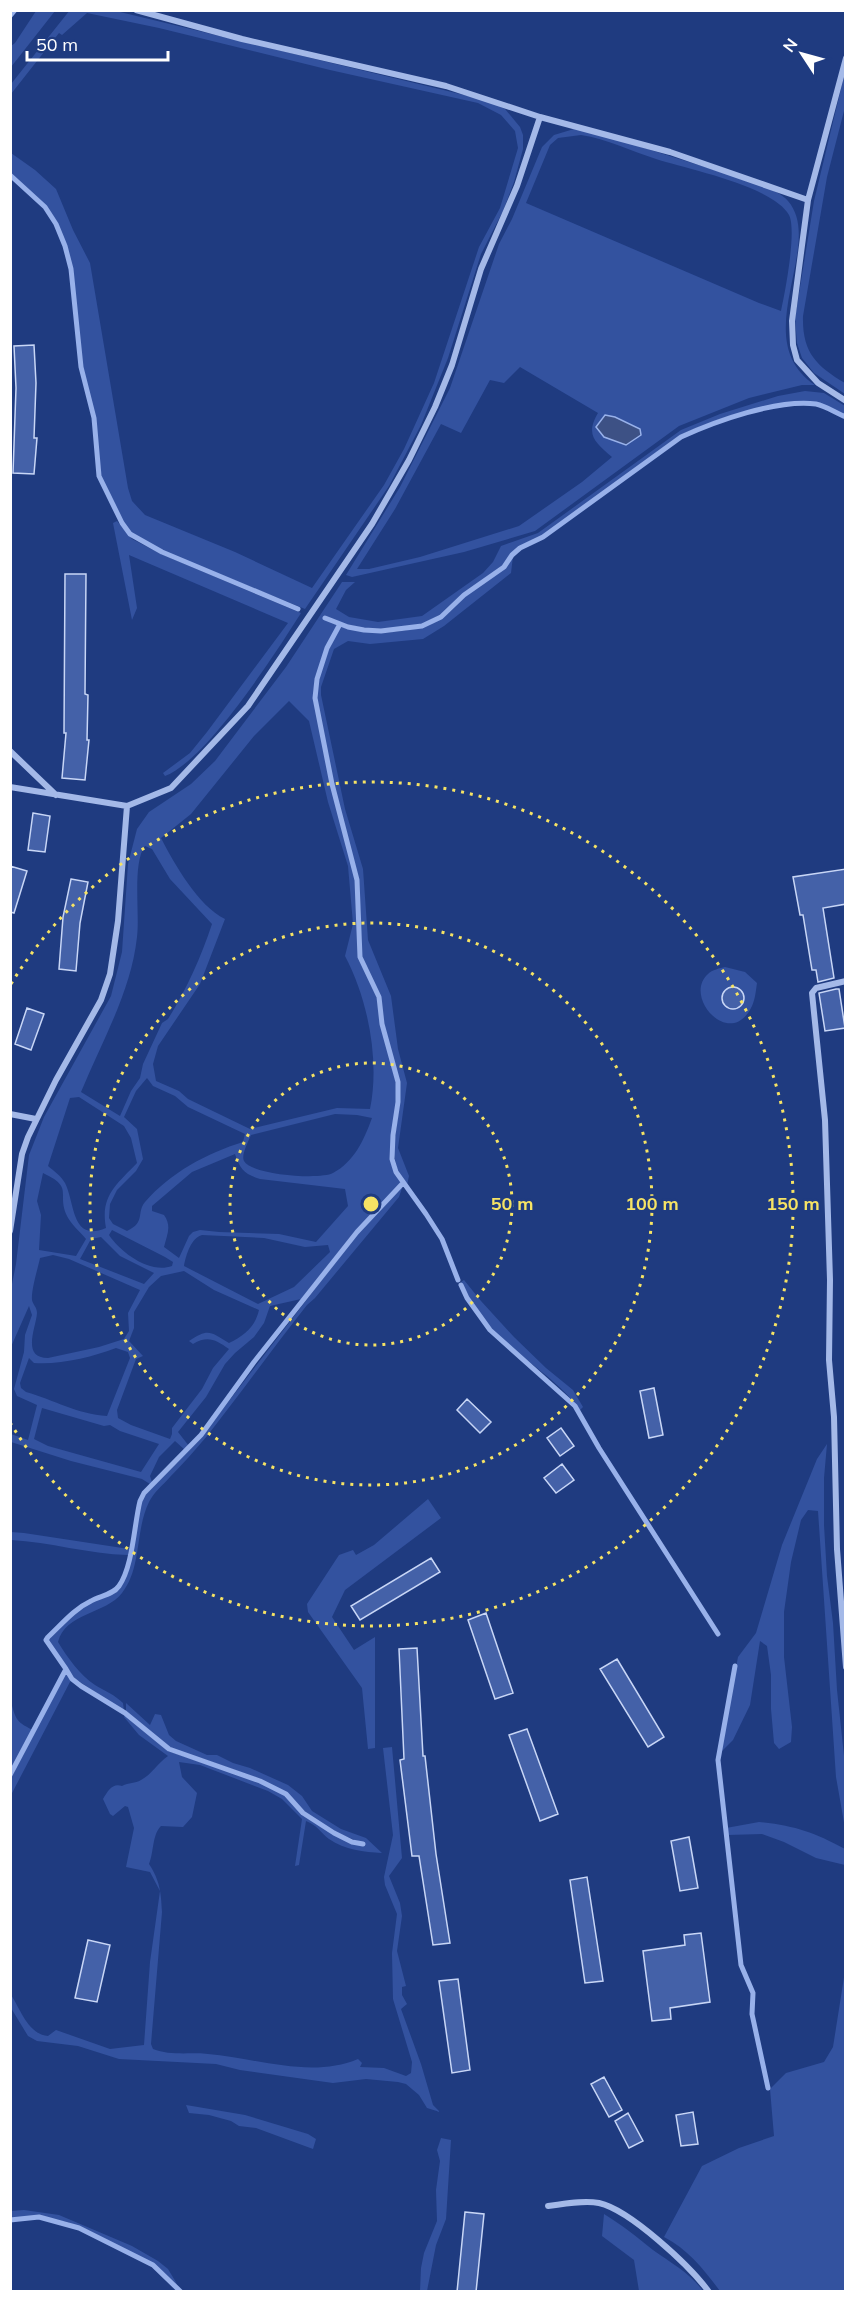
<svg xmlns="http://www.w3.org/2000/svg" width="856" height="2302" font-family="Mulish,sans-serif">
<style>
.green{fill:#33529f;fill-rule:evenodd}
.water{fill:#3d5185;stroke:#98b1ea;stroke-width:1.5}
.lines{fill:none;stroke-linecap:round;stroke-linejoin:round}
.stream{stroke:#98b1ea;stroke-width:5}
.building{fill:#4461a8;stroke:#c8d6f6;stroke-width:1.5}
.street{stroke:#a4b9e8;stroke-width:6}
.ring{fill:none;stroke:#f6e364;stroke-width:3;stroke-dasharray:3 6}
.centre{fill:#f6e364;stroke:#1f3b80;stroke-width:3}
.ring-label{font-size:18px;text-anchor:middle;font-weight:bold;fill:#f6e364;stroke:#1f3b80;stroke-width:4.5;stroke-linejoin:round;paint-order:stroke}
</style>
<rect width="100%" height="100%" fill="#1f3b80"/>
<!-- green -->
<path class="green" d="M70 10 120 12 489 101 505 109 520 127 523 135V149L514 182 503 211 481 254 448 358 421 425 389 486 305 609 163 551 131 533 123 522 101 476 95 418 82 367 72 268 66 246 58 223 46 206 11 174V153L35 170 56 189 73 230 90 263 128 488 132 501 145 515 235 552 312 588 384 485 404 449 434 383 479 247 500 208 518 148 515 131 501 115 478 103 330 70 159 28 87 13 62 35 59 33 11 94V84Z
M36 11H55L11 67V46L15 43Z
M845 72V107L827 177 803 316C802 352 816 366 845 383V394L814 373 802 358 797 343 795 318 814 201Z
M574 129 590 131 756 183C767 188 780 192 788 201 826 245 746 339 815 385H802L749 398 679 426 535 531 464 552 352 577 346 575 400 487 450 388 499 244 512 219 542 147 554 135ZM581 135C607 139 631 151 656 159 687 169 773 186 789 215 797 230 785 293 781 311L759 303 526 203 550 145 558 138ZM520 367 598 413C585 435 595 442 612 457L582 482 519 526 420 557 369 569H357L395 509 441 424 461 433 490 380 504 383Z
M805 391 824 393 845 406V416C836 411 826 404 815 403 776 398 716 419 680 435L543 536 519 547 503 565 464 593 440 615 421 624 381 630 364 628 349 625 325 617 324 619 338 624 326 648 315 678 313 698 331 785 356 880 359 958 377 998 381 1025 396 1083 397 1102 390 1151 395 1173 402 1183 355 1231 301 1299 270 1306 264 1323 254 1337 235 1353 225 1364 206 1397 178 1432 189 1446 185 1450 175 1441 159 1457 150 1476 152 1482 150 1484 142 1479 71 1461 11 1442V1434L28 1440 37 1405 17 1396 14 1389 24 1352 25 1335 32 1315 29 1306 10 1349 11 1289 16 1264 29 1155 44 1117 111 996 122 952 128 864 137 829 149 812 191 784 215 761 286 667 342 582H355L346 590 336 609 349 617 378 622 422 616 483 573 493 562 501 546 538 533 681 430 720 414 778 396ZM289 701 309 721 328 802 348 866 353 924 345 956C368 999 380 1061 370 1109L337 1108 250 1129 188 1099 179 1091 156 1081 153 1064 158 1046 200 984 225 919C198 906 174 863 161 838L191 814 254 736ZM145 846 152 849 170 879 212 924C201 957 187 989 168 1019L162 1023 143 1064 140 1078 131 1091 120 1116 81 1092C102 1041 131 992 137 937 140 914 132 863 145 846ZM147 1078 153 1086 175 1096 188 1107 245 1134 243 1142C207 1153 170 1173 145 1202 136 1213 146 1222 127 1231L113 1224 109 1218 110 1204 117 1190 136 1171 143 1159 137 1129 124 1117 136 1091ZM79 1097 124 1126 131 1138 137 1163C116 1185 100 1196 106 1228 71 1243 75 1202 65 1183 61 1176 54 1171 48 1166L70 1098ZM335 1114 357 1115 372 1118C364 1140 354 1162 333 1173 320 1180 252 1175 244 1161 241 1155 248 1142 251 1135ZM235 1154C240 1169 244 1174 260 1179L345 1189 348 1206 316 1242 279 1234 219 1232 200 1230 193 1232 189 1236 179 1258 164 1247C167 1235 172 1226 164 1215L152 1211V1206L192 1172ZM43 1173C75 1188 56 1193 67 1216 71 1224 80 1232 86 1239L76 1256 39 1250 41 1215 37 1201ZM112 1230 165 1257 173 1262 172 1266C150 1274 121 1253 109 1235ZM202 1235 264 1238 305 1247 328 1245 330 1252 294 1287 258 1304 184 1266C186 1255 191 1238 202 1235ZM101 1237 120 1256 154 1273 144 1284 80 1259 91 1239ZM53 1255 69 1259 140 1290 128 1313 129 1331 124 1339 99 1347 48 1358C21 1358 36 1328 37 1313 37 1307 33 1305 32 1300 31 1290 38 1268 40 1258ZM184 1271 214 1290 259 1310C255 1327 245 1335 229 1343 210 1332 209 1328 189 1341L193 1344C208 1335 216 1340 229 1349L213 1368 202 1389 172 1428V1434L170 1439 131 1425 118 1418 117 1410 136 1359 143 1356 129 1341 134 1328V1312L149 1287 161 1276ZM116 1348 128 1352 130 1358 107 1416C77 1414 54 1400 26 1392L21 1388 20 1383 29 1358 34 1363C60 1365 92 1357 116 1348ZM42 1408 104 1426 110 1425 120 1431 159 1444 141 1472 48 1446 34 1439Z
M117 521 132 539 161 554 301 613C275 654 207 760 165 776L163 773 190 753 207 732 288 623 129 555 137 608 132 620 113 523Z
M513 556 511 573 444 626 423 639 370 644 348 641 334 649 321 687V695L345 809 363 869 368 940 391 996 398 1049 407 1083 398 1148 409 1176 407 1185 398 1172 393 1151 400 1102 399 1082 384 1024 380 997 362 957 359 880 333 784 316 698 318 679 329 649 341 625C371 637 412 634 440 619 452 612 460 600 471 592 487 580 502 572 513 556Z
M725 967 745 972 757 983C756 990 755 1000 752 1006 731 1051 682 997 708 974 712 970 720 968 725 967Z
M403 1185 399 1197 315 1298 307 1305C273 1348 241 1393 207 1436 195 1450 183 1464 170 1477 163 1485 154 1492 149 1502 135 1530 142 1568 122 1593 106 1614 65 1613 58 1642 67 1657 80 1675 95 1685 105 1691 115 1695 123 1703L124 1711 74 1678 48 1641C57 1626 75 1611 90 1603 99 1598 112 1596 119 1588 134 1571 136 1525 141 1502L146 1494 202 1436 358 1233Z
M464 1280 481 1301 514 1337 546 1368 573 1390 583 1407 580 1410C558 1379 517 1356 491 1329 479 1315 469 1298 461 1282Z
M827 1444 824 1478V1525L827 1576 833 1623 837 1690 845 1765V1828L836 1777 818 1511 808 1510 801 1520 791 1562 784 1612V1657L792 1727 791 1742 779 1749 774 1743 771 1709V1675L767 1646 760 1641 750 1705 733 1740 719 1754 738 1657 756 1633 782 1545 817 1459Z
M428 1499 441 1518 345 1590 332 1617 354 1650 375 1637V1748L368 1749 362 1688 308 1612 307 1604 339 1555 353 1550 356 1555 374 1545Z
M11 1532 24 1533 129 1549 128 1555C88 1554 50 1542 11 1540Z
M66 1672 71 1680 11 1795V1778Z
M10 1699C16 1718 14 1721 33 1730L11 1772Z
M126 1703 150 1725 155 1714 161 1715 169 1735 176 1741 207 1755H217L233 1763 250 1768 288 1785 302 1796 312 1811 341 1829 366 1838 382 1853C364 1852 345 1850 329 1839 321 1833 317 1825 306 1821L299 1865 295 1866 302 1819 282 1799 268 1791 200 1765 179 1762 182 1777 197 1793 192 1817 183 1827 161 1826C152 1835 154 1852 149 1864 160 1881 161 1892 162 1912L151 2044 153 2049C170 2056 189 2052 208 2054 256 2058 311 2079 358 2059L362 2063 360 2067 384 2068 406 2076 411 2073 412 2062 393 1999 392 1953 397 1914 385 1885 384 1877 393 1835 383 1748 392 1747 402 1858 389 1876 400 1903 402 1916 397 1951 406 1986 402 1987V1995L407 2004 401 2009 421 2064 433 2105 440 2112 427 2108 419 2095 406 2084 398 2082 366 2079 333 2083 240 2070 216 2064 119 2059 78 2046 37 2041 28 2036 11 2008V1995C21 2010 28 2034 48 2036L56 2030 110 2049 144 2045 150 1962 160 1891 150 1872 126 1867 134 1828 128 1807 125 1806 113 1816 110 1814 103 1799C108 1791 112 1783 122 1786 129 1782 135 1784 141 1780 151 1775 158 1763 168 1756L139 1735 124 1717 125 1715 168 1751 259 1782 285 1795 302 1814 323 1826 333 1834 351 1843 365 1844 335 1832 304 1812 287 1793 260 1779 204 1759 182 1754 170 1748 126 1713Z
M759 1822C796 1826 813 1832 845 1849V1865L816 1858 784 1842 762 1834 727 1835 726 1828Z
M845 1971V2291H720C704 2270 688 2249 664 2237L702 2166 739 2148 774 2136 770 2089 786 2073 824 2062 833 2047Z
M186 2105 245 2115 308 2134 316 2139 313 2149 256 2128 239 2126 231 2121 209 2115 189 2113Z
M441 2138 451 2140 446 2219 436 2245 427 2291H420L421 2268 424 2253 437 2221 436 2190 440 2161 437 2150Z
M24 2210 59 2215 132 2246 158 2261 168 2269 177 2284 154 2264 88 2230 67 2222 40 2216 11 2218V2211Z
M604 2214C622 2225 637 2237 653 2250 671 2263 690 2273 703 2291H639L634 2260 602 2236Z"/>
<!-- water -->
<path class="water" d="M605 415 615 417 640 429 641 435 626 445 604 437 596 427Z"/>
<g class="lines">
<!-- stream -->
<path class="stream" d="M10 16 15 10
M10 175 45 207 56 224 65 246 71 269 81 367 94 418 99 476 122 523 130 534 162 552 298 609
M325 618 348 627 364 630 381 631 422 626 441 617 464 595 504 567 512 555 520 548 543 537 681 437C716 421 777 399 816 404 826 406 836 413 846 417
M340 624 327 648 317 679 315 698 332 784 357 880 360 957 379 997 382 1024 398 1082V1102L393 1135 392 1159 396 1172 426 1214 442 1239 458 1280
M461 1285 467 1298 490 1330 575 1406 599 1448 718 1634
M735 1666 718 1760 741 1965 753 1993 752 2014 768 2088
M66 1669 72 1679 81 1686 125 1713 169 1749 260 1781 286 1794 303 1813 334 1833 352 1842 363 1844
M10 1775 66 1669 46 1640 48 1637C62 1624 74 1609 91 1601 99 1596 113 1595 119 1586 133 1566 134 1525 140 1501L144 1493 201 1435 254 1362 357 1232 403 1183
M10 2220 39 2217 79 2228 153 2265 181 2292"/>
</g>
<!-- building -->
<path class="building" d="M34 345 36 383 34 438H37L34 474 13 473 16 388 14 346Z
M65 574H86L85 694 88 695 87 740H89L85 780 62 778 66 733H64Z
M33 813 50 816 45 852 28 850Z
M10 866 27 871 14 913 10 912Z
M846 869V904L823 908 834 978 818 982 816 970H812L803 915H800L793 877Z
M71 879 88 882 80 923 76 971 59 969 63 917Z
M722 998a11 11 0 1 1 22 0a11 11 0 1 1-22 0Z
M836 989H839L845 1028 825 1031 819 993Z
M27 1008 44 1014 31 1050 15 1044Z
M654 1388 663 1435 649 1438 640 1391Z
M467 1399 491 1422 480 1433 457 1410Z
M561 1428 574 1446 560 1456 547 1438Z
M562 1464 574 1480 556 1493 544 1478Z
M431 1558 440 1572 360 1620 351 1606Z
M486 1613 513 1693 495 1699 468 1620Z
M417 1648 423 1756H425L436 1854 450 1943 433 1945 419 1856H412L400 1760 404 1759 399 1649Z
M617 1659 664 1737 648 1747 600 1669Z
M527 1729 558 1814 540 1821 509 1735Z
M689 1837 698 1888 680 1891 671 1841Z
M587 1877 603 1981 585 1983 570 1880Z
M701 1933 710 2002 670 2008 671 2019 652 2021 643 1951 685 1945 684 1935Z
M88 1940 110 1945 97 2002 75 1998Z
M458 1979 470 2070 452 2073 439 1981Z
M604 2077 622 2110 609 2117 591 2084Z
M693 2112 698 2144 681 2146 676 2115Z
M628 2113 643 2141 629 2148 615 2121Z
M465 2212 484 2214 476 2292H457Z"/>
<g class="lines">
<!-- street -->
<path class="street" d="M136 10 242 39 446 86 540 117 670 152 808 200
M846 58 808 200 792 321 793 345 797 360 818 383 846 401
M10 751 56 795
M10 787 127 806 171 788 248 706 372 524 409 460 435 407 452 365 481 269 517 186 540 117
M846 981 816 988 812 993 825 1120 830 1280 829 1360 834 1417 837 1549 846 1667
M10 1114 36 1119
M10 1231 22 1154 28 1137 56 1080 101 1000 110 974 118 921 127 806
M548 2206C564 2204 583 2200 599 2203 630 2210 690 2266 709 2292"/>
</g>
<!-- distance rings -->
<g class="ring">
<circle cx="371" cy="1204" r="141"/>
<circle cx="371" cy="1204" r="281"/>
<path d="M11 984A422 422 0 1 1 11 1424"/>
</g>
<circle cx="371" cy="1204" r="9" class="centre"/>
<g class="ring-label">
<text x="512" y="1210">50 m</text>
<text x="652" y="1210">100 m</text>
<text x="793" y="1210">150 m</text>
</g>
<!-- border -->
<rect width="856" height="2302" fill="none" stroke="#ffffff" stroke-width="24"/>
<!-- north arrow -->
<g transform="translate(802 54) rotate(306)" stroke="#1f3b80" stroke-width="4.5" paint-order="stroke">
<path d="M0-4.5L10 22L0 15L-10 22Z" fill="#ffffff"/>
<text y="-9" font-size="16" font-weight="bold" text-anchor="middle" fill="#ffffff">N</text>
</g>
<!-- scale -->
<path d="M27 51v9h141v-9" fill="none" stroke="#ffffff" stroke-width="3"/>
<text x="36" y="51" font-size="18" fill="#ffffff" stroke="#1f3b80" stroke-width="4.5" paint-order="stroke">50 m</text>
</svg>
